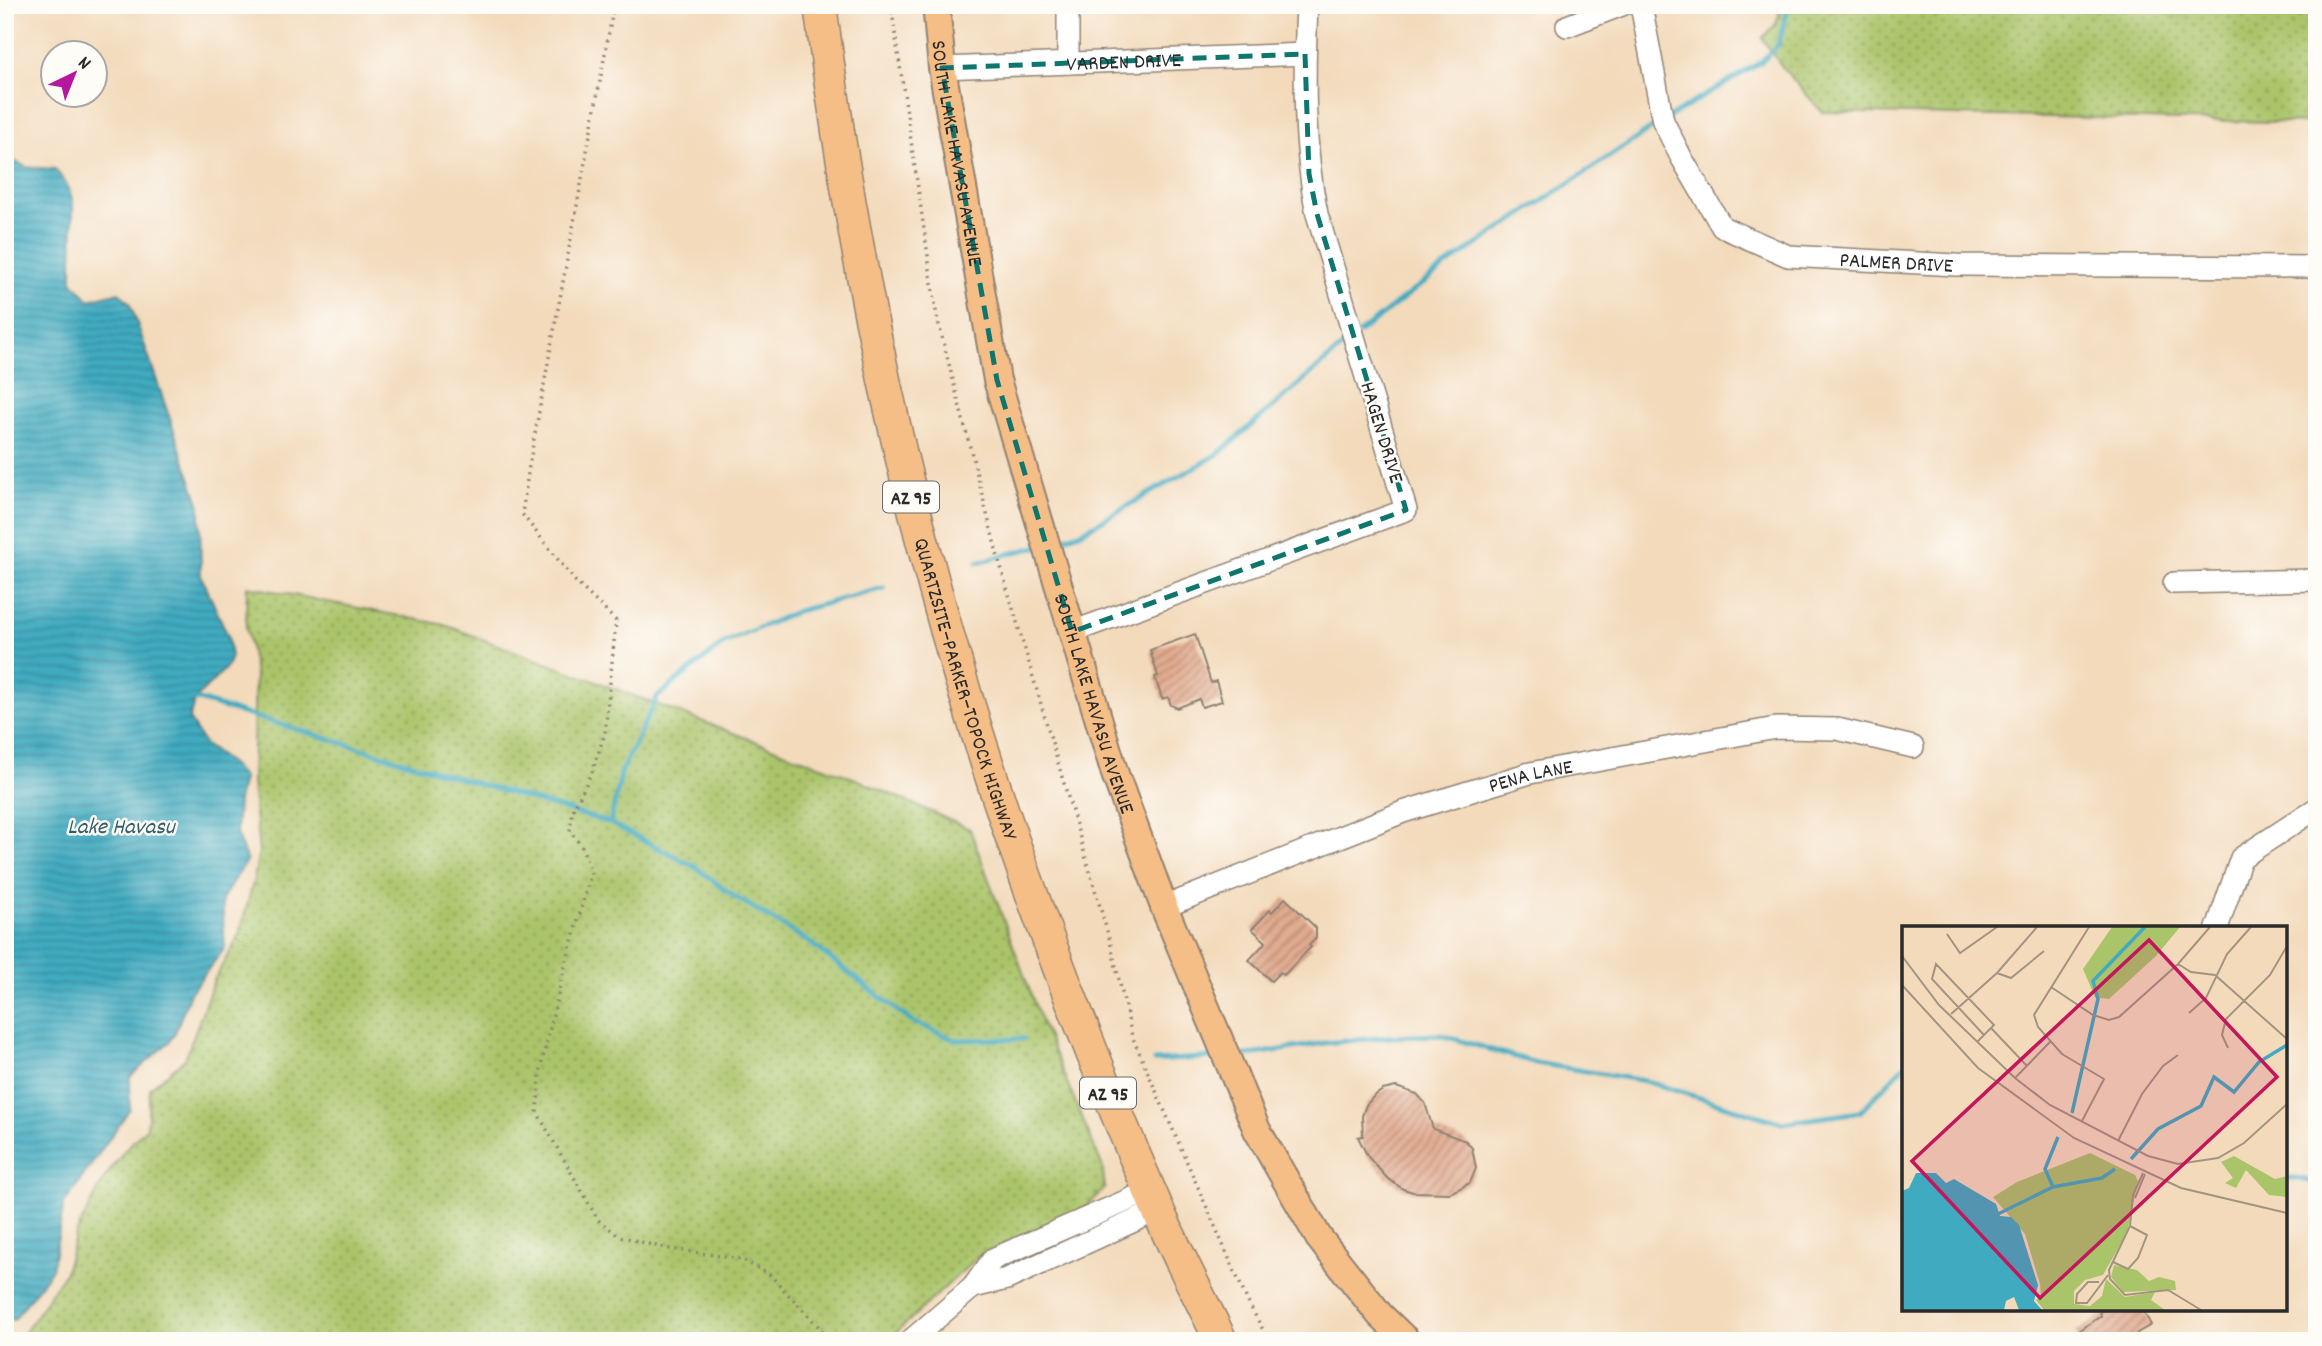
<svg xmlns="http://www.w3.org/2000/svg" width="2322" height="1346" font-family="Dekko,sans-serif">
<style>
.grass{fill:url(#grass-dots);stroke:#6a784a;stroke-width:2}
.water{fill:url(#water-rules);stroke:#366a76;stroke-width:2}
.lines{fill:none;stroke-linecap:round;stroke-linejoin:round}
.stream{stroke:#40aac0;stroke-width:5}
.building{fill:url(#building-hatch)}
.minor-casing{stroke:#8f8273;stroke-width:24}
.major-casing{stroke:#8f8273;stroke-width:30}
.highway-casing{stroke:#8f8273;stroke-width:35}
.path{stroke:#8f8273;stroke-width:3.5;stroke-dasharray:2 5;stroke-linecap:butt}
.minor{stroke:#fff;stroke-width:21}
.major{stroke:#f6be87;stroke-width:26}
.highway{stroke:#f6be87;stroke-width:32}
.marked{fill:none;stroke:#0f766e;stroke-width:5;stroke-dasharray:14 9;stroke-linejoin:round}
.labels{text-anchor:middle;stroke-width:5;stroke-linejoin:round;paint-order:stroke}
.shield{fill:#fdfcf7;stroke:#6a6a68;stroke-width:2}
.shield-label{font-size:19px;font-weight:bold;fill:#2b2b2b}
.street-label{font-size:21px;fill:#2b2b2b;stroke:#fdfcf7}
.water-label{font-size:23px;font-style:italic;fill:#335e67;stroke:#fdfcf7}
.inset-river{fill:none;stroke:#40aac0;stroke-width:3.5}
.inset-road{fill:none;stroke:#a39481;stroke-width:2}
.view{fill:#c2185b;fill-opacity:0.15;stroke:#c2185b;stroke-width:3.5}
.inset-edge{fill:none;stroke:#2b2b2b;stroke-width:3.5}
</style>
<defs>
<pattern id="grass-dots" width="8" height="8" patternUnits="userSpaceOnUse" patternTransform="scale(1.75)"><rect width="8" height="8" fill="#aac469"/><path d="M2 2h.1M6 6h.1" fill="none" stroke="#8b9f57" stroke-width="1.8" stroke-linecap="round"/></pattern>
<pattern id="water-rules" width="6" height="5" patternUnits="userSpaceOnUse" patternTransform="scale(1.75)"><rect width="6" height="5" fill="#40aac0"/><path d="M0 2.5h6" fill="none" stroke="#368b9c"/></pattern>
<pattern id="building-hatch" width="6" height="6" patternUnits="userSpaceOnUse" patternTransform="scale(1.75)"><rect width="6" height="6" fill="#e2ab8f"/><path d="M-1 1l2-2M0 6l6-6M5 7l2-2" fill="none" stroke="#b78b75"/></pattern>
</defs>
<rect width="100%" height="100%" fill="#fdfcf7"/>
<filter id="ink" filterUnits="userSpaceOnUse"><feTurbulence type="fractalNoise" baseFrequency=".0143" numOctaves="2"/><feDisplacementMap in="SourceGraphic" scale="14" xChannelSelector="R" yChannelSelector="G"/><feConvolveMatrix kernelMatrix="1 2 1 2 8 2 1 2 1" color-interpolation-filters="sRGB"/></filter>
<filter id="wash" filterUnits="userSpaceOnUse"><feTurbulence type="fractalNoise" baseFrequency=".00686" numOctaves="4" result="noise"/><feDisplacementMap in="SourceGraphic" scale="28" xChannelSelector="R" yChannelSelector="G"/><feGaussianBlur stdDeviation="1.57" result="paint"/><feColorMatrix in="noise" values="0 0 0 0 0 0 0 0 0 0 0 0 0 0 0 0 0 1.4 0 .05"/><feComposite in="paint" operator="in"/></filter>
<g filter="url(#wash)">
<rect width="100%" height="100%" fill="#f3dabb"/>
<!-- grass -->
<path class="grass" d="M1782 5H2317V123L1822 112 1783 68 1762 38 1776 24Z
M247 586 445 625 856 779 970 829 1041 1021 1102 1165 1105 1188 1083 1211 981 1254 887 1341H19L65 1272 76 1233 104 1179 124 1151 147 1127 150 1088 185 1059 214 980 239 936 254 879 259 852 252 783 255 673 246 626Z"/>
<!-- water -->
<path class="water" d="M5 157 26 167 55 169 67 185 73 201 72 281 89 300 119 292 130 303 200 506 201 576 228 636 231 657 227 667 195 699 189 719 205 745 232 765 243 778 238 801 236 834 247 860 222 899 225 948 190 993 175 1033 169 1042 130 1077V1109L64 1204 52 1269 14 1320 5 1318Z"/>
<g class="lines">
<!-- stream -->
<path class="stream" d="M1666 119 1761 62 1778 45 1789 5
M1359 333 1445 266 1658 124
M1052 542 1080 533 1218 454 1349 341
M978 562 1040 546
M195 699 610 823 695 867 735 897 809 942 911 1021 955 1040 1023 1039
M610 823 622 770 657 697 724 643 798 611 884 588
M1233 1056 1256 1054 1325 1043 1389 1037 1441 1035 1536 1063 1645 1081 1782 1123 1860 1112 1904 1066
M1154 1061 1216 1057
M2285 1178H2296L2317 1183"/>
</g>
<g id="blocks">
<!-- building -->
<path class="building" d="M1195 634 1211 683 1216 681 1222 701 1202 707 1199 699 1177 708 1171 705 1168 697 1162 699 1155 677 1158 676 1150 650Z
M1285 898 1316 928V938L1309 945 1311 947 1284 975 1280 972 1271 981 1249 960 1266 942 1252 929 1270 910 1272 912Z
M1396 1087 1417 1094 1425 1103 1433 1129 1466 1141 1472 1148 1476 1168 1470 1183 1450 1193 1413 1192 1403 1189 1387 1178 1368 1157 1358 1137 1363 1136 1362 1116 1366 1105 1374 1096 1383 1090Z
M2099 1309H2142L2151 1325 2137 1333 2141 1341H2081L2076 1332 2101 1316Z"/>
</g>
</g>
<g filter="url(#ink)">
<use href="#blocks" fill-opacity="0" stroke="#8f8273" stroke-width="2"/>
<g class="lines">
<!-- minor casing -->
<g class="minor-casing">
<g id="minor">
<path d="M1068 5V63"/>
<path id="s1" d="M1641 5 1663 121 1681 157 1722 227 1788 256 1956 265 2317 267"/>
<path d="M1567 26 1622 5"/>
<path id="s2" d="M942 68 1305 54"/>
<path d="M2174 583 2317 580"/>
<path d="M1072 632 1406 510 1317 214C1303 146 1304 75 1307 5"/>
<path id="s3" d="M1164 907 1403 812 1530 773 1776 728 1837 729 1913 747"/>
<path d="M2217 928 2241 858 2317 808"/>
<path d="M973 1287 1007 1279 1158 1210"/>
<path d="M910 1341 973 1287 993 1259 1149 1191"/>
</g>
</g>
<!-- major casing -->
<g class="major-casing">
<g id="major">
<path id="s4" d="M936 5 942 68 997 380 1115 774 1164 907 1257 1130 1319 1238 1380 1315 1407 1341"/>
</g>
</g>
<!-- highway casing -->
<g class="highway-casing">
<g id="highway">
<path id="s5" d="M820 5C849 231 894 455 959 673 1013 856 1081 1033 1157 1208 1176 1253 1200 1297 1221 1341"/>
</g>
</g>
<!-- path -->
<path class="path" d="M614 5 529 466 522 514 575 581 616 621 605 733 592 772 572 812 570 831 582 847 591 873 563 973 541 1066 537 1112 598 1220 619 1236 664 1248 741 1259 770 1275 832 1341
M891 5 937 317 998 557 1110 941 1132 1036 1248 1302 1269 1341"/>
<!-- minor -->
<use href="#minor" class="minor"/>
<!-- major -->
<use href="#major" class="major"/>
<!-- highway -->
<use href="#highway" class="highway"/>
</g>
</g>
<!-- marked area -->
<path class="marked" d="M1305 54 1309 174 1317 214 1406 510 1072 632 997 380 942 68Z"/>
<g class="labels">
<!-- shield labels -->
<g class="shield">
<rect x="883" y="481.5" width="56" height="31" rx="5"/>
<rect x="1080" y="1077.5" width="56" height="31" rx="5"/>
</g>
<g class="shield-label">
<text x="911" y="504">AZ 95</text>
<text x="1108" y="1100">AZ 95</text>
</g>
<!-- street labels -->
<g class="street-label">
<text dy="7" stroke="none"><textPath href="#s2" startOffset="182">VARDEN DRIVE</textPath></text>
<text dy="7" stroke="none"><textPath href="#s4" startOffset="150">SOUTH LAKE HAVASU AVENUE</textPath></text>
<text dy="7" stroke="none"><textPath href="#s1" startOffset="420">PALMER DRIVE</textPath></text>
<text transform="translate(1383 432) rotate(73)" y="7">HAGEN DRIVE</text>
<text dy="7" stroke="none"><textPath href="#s5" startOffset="700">QUARTZSITE–PARKER–TOPOCK HIGHWAY</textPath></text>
<text dy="7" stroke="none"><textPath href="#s4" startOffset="718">SOUTH LAKE HAVASU AVENUE</textPath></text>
<text dy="7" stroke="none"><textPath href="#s3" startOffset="390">PENA LANE</textPath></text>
</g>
<!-- water labels -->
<g class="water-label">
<text x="121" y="833">Lake Havasu</text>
</g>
</g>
<!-- overview -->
<g transform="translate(1902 926)">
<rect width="385" height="385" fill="#f3dabb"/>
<path d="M210 1H278L254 30 207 73 198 72 193 71 181 43ZM188 227 233 249 236 255 225 307 201 349 183 354 172 365V378L188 380 200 370 204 353 223 371 253 366 249 374 263 384H142L134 374 139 370 138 358 123 308 91 271 115 256ZM332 230 373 253 385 250V271L367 269 344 244 334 262 323 257 331 252 319 236ZM212 339 235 344 247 355 257 351 273 355 274 364 221 366 209 351Z" fill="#aac469"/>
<path d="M14 247H34L44 257 52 253 94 278 98 290 109 291 117 299 136 359 132 375 140 384H117L112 371 104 375 102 384H0V265L7 262Z" fill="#40aac0"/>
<path class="inset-river" d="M170 187 196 73 191 55 243 1M229 233 256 203 299 180 312 151 332 166 357 136 385 119M151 261 143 243 156 211M96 288 151 261 200 252 213 243"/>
<path class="inset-road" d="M45 8 58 27 95 1M0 30 37 79 113 152 148 179 246 230 276 238 316 232 342 217 385 178M276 38 289 46 313 49 385 113M95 47 109 52 142 25M0 59 76 142 172 212 279 262 385 287M149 61 191 89 207 94 217 91 276 38 308 1M287 87 304 72 325 28 349 1M49 88 95 47 135 1M89 102 125 140M75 116 82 109 30 53 34 38 92 99 82 109M326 122 320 109 324 93 368 49 385 20M113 152 148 116M180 195 202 153 160 128 136 101 132 89 187 1M216 215 240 168 261 140 276 129M241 247 231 269 228 300 207 344 208 353 223 369 266 364 299 384M233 272 243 248M211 336 226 343 236 332 245 309 228 300M197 356H186L175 368 174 377H185L206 349"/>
<path class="view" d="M247 14 375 151 138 372 10 235Z"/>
<rect width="385" height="385" class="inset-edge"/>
</g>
<!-- margin -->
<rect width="2322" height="1346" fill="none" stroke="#fdfcf7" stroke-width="28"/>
<!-- north arrow -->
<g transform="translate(74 74) rotate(43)"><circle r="33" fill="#fdfcf7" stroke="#a9a8a5" stroke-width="2"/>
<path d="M0-5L12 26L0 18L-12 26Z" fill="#b5179e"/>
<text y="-10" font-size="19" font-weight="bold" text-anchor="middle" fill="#2b2b2b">N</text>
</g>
</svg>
